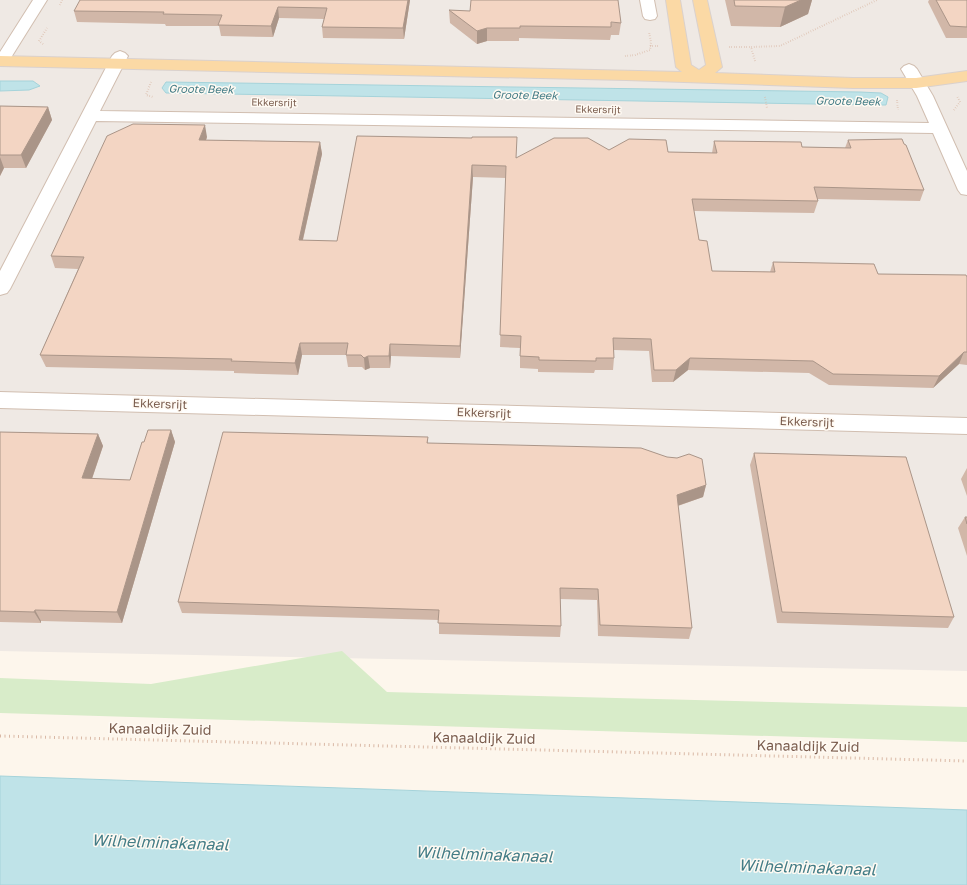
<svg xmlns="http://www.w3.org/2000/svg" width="967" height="885" font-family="'Golos Text',sans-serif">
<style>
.industrial{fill:#efe9e4}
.green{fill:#d8ecc9}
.water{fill:#bfe3e8;stroke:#a5d3da}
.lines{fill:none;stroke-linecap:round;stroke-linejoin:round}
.minor-casing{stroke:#d1beb0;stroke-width:2}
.major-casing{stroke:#dad1cd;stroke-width:2}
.path-far1{stroke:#d9b8a5;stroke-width:2;stroke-dasharray:0.5 2;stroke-linecap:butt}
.path{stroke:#d9b8a5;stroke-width:3;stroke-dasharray:1 3.5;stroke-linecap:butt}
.minor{fill:#fff;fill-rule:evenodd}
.major{fill:#fbd9a5;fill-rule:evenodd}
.wall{fill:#d1b7a8}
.shaded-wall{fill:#aa9588}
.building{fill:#f3d5c3;stroke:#aa9588}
.labels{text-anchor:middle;stroke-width:3;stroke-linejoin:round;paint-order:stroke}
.far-street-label{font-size:10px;fill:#7a5c4d;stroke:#fffaf3}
.far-water-label{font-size:11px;font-style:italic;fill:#437c86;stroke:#fffaf3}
.street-label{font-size:12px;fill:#7a5c4d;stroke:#fffaf3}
.near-street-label{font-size:14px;fill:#7a5c4d;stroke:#fffaf3}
.near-water-label{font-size:16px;font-style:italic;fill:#437c86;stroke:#fffaf3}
</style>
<rect width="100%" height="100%" fill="#fdf6ec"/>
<!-- industrial -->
<path class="industrial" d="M0 0H967V671L0 651Z"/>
<!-- green -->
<path class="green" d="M342 651 387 692 967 707V742L0 713V678L151 684Z"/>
<!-- water -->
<path class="water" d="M0 81H33L40 86 29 90 0 91Z
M166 82 860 92 881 93 888 97 886 105H873L166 93 162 88Z
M0 776 967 810V885H0Z"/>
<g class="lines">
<!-- minor casing -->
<g class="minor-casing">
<path id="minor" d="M33 0H47L7 64 0 65V52Z
M640 0H654L657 16 655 19 650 20 645 19 643 16Z
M120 51 125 53 128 56 100 111 929 123 917 96 901 69 904 66 909 64 914 66 917 69 933 96 967 171V195L961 194 958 190 933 133 96 121 10 289 7 293 0 295V271L112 56 115 53Z
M0 392 967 418V434L0 408Z"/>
</g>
<!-- major casing -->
<g class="major-casing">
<path id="major" d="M666 0H680L691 65 699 70 706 65 693 0H707L722 67 715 73 853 78H916L967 71V81L916 88H853L626 80 0 66V56L682 72 676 67Z"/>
</g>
<!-- path-far1 -->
<path class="path-far1" d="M60 5 62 0
M43 44 39 41 47 28
M650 46H660
M729 47H751
M625 56 635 55 650 50 651 42 649 32
M755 61 751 47 780 46 877 0
M151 82 146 95 153 97
M765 97 767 108
M897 100 898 110
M954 110 960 102 957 96"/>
<!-- path -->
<path class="path" d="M0 736 967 761"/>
<!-- minor -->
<use href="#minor" class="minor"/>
<!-- major -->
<use href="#major" class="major"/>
</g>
<!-- wall -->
<path class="wall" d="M410 0 404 39 323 38 322 27 324 19 279 18 273 37 221 36 219 26H166L165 24 77 22 74 11Z
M725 0H812L808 14 780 27 731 26Z
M929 0H967V38H946L928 2Z
M449 10 621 23 619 35H611L610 40 519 38V41H487L477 44 450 23Z
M0 106 48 107 52 120 26 168H4L0 176Z
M357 136 516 158 609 150 668 152 712 153 714 141 802 147 845 148 848 140 924 190 920 201 817 199 818 201 814 213 694 211 699 240 712 271 770 272 773 262 878 274 967 277V365L959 364 933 388 829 385 809 373 688 370 673 382H652L649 351 614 350V358L613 370H595L594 373 538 372V369L520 368V348L500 347 506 178 473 177 460 358 391 356 390 368H370L365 370 362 367H348L346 355H302L298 375 234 373V371L46 367 40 355 78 269 55 268 51 256 207 137 206 140 320 142 322 154 303 240 337 241Z
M171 430 175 442 122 623 41 621V623L0 622V432L98 434 103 446 92 479 130 480 144 442Z
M428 437V443L706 485 703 497 678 506 692 628 689 639 598 636 597 600 560 599 561 626 560 637 439 634V620L182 613 178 602Z
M754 453 954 617 948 628 777 623 750 465Z
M967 468V496L961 479Z
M965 517H967V556L958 528Z"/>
<!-- shaded-wall -->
<path class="shaded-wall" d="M408 0H410L404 39 403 28Z
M801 0H812L808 14 780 27 785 7Z
M278 7 279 18 273 37 271 26Z
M487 28V41L477 44V31Z
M48 107 52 120 26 168 21 155Z
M205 125 207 137 202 152 199 140Z
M320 142 322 154 300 252 299 240Z
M0 157 4 168 0 176Z
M472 165 473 177 460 358V346Z
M300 343 302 355 298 375 295 363Z
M390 344 391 356 390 368 389 356Z
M964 352 959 364 933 388 939 376Z
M368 356 370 368 365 370 364 358Z
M690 358 688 370 673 382 676 370Z
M171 430 175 442 122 623 117 612Z
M98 434 103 446 88 490 82 478Z
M706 485 703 497 674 507 677 495Z
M35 610 41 621V623L34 612Z"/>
<!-- building -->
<path class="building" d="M80 0H408L403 28 322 27 327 8 278 7 271 26 218 25 222 15 163 14 164 12 74 11Z
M471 0H618L621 23 611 22V27L520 26V28H487L477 31 449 10 470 11Z
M734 0H801L785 7 735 6Z
M936 0H967V27L950 26Z
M0 106 48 107 21 155H0Z
M133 124 205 125 199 140 320 142 299 240 337 241 357 136 472 138V137H517L516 158 554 138H588L609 150 629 139 666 140 668 152 717 153 714 141 801 142 802 147 851 148 848 140 902 139 904 144 906 145 924 190 814 187 818 201 692 199 699 240 707 241 712 271 775 272 773 262 874 264 878 274 966 275 967 277V352H964L939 376 833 374 813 361 690 358 676 370H654L651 339 613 338 614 358H596V361L539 360V357L520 356 521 336 500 335 506 166 472 165 460 346 390 344 389 356H368L364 358 361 355H346L348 343H300L295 363 231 361 232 359 40 355 84 257 51 256 107 136Z
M148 430H171L117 612 35 610 34 612 0 611V432L98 434 82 478 130 480 142 442H144Z
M223 432 428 437 427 443 641 448 667 457 677 458 689 454 702 459 706 485 677 495 692 628 600 625 598 589 560 588 561 626 438 623 439 610 178 602Z
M754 453 906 457 954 617 782 612Z
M965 517H967V524Z"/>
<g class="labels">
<!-- far-street labels -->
<g class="far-street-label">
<text transform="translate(274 102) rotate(1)" y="4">Ekkersrijt</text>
<text transform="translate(598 109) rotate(1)" y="4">Ekkersrijt</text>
</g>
<!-- far-water labels -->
<g class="far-water-label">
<text transform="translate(201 89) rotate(1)" y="4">Groote Beek</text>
<text transform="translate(525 95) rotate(1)" y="4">Groote Beek</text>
<text transform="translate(848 101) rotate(1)" y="4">Groote Beek</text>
</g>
<!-- street labels -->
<g class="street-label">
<text transform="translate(160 404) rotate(2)" y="4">Ekkersrijt</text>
<text transform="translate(484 413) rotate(2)" y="4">Ekkersrijt</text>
<text transform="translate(807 422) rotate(2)" y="4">Ekkersrijt</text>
</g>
<!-- near-street labels -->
<g class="near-street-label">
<text transform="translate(160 729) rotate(1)" y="5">Kanaaldijk Zuid</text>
<text transform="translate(484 738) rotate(1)" y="5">Kanaaldijk Zuid</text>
<text transform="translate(808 746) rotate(1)" y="5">Kanaaldijk Zuid</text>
</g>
<!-- near-water labels -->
<g class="near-water-label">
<text transform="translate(160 842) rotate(2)" y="6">Wilhelminakanaal</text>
<text transform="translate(484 854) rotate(2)" y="6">Wilhelminakanaal</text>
<text transform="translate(807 867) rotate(2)" y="6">Wilhelminakanaal</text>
</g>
</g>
</svg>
